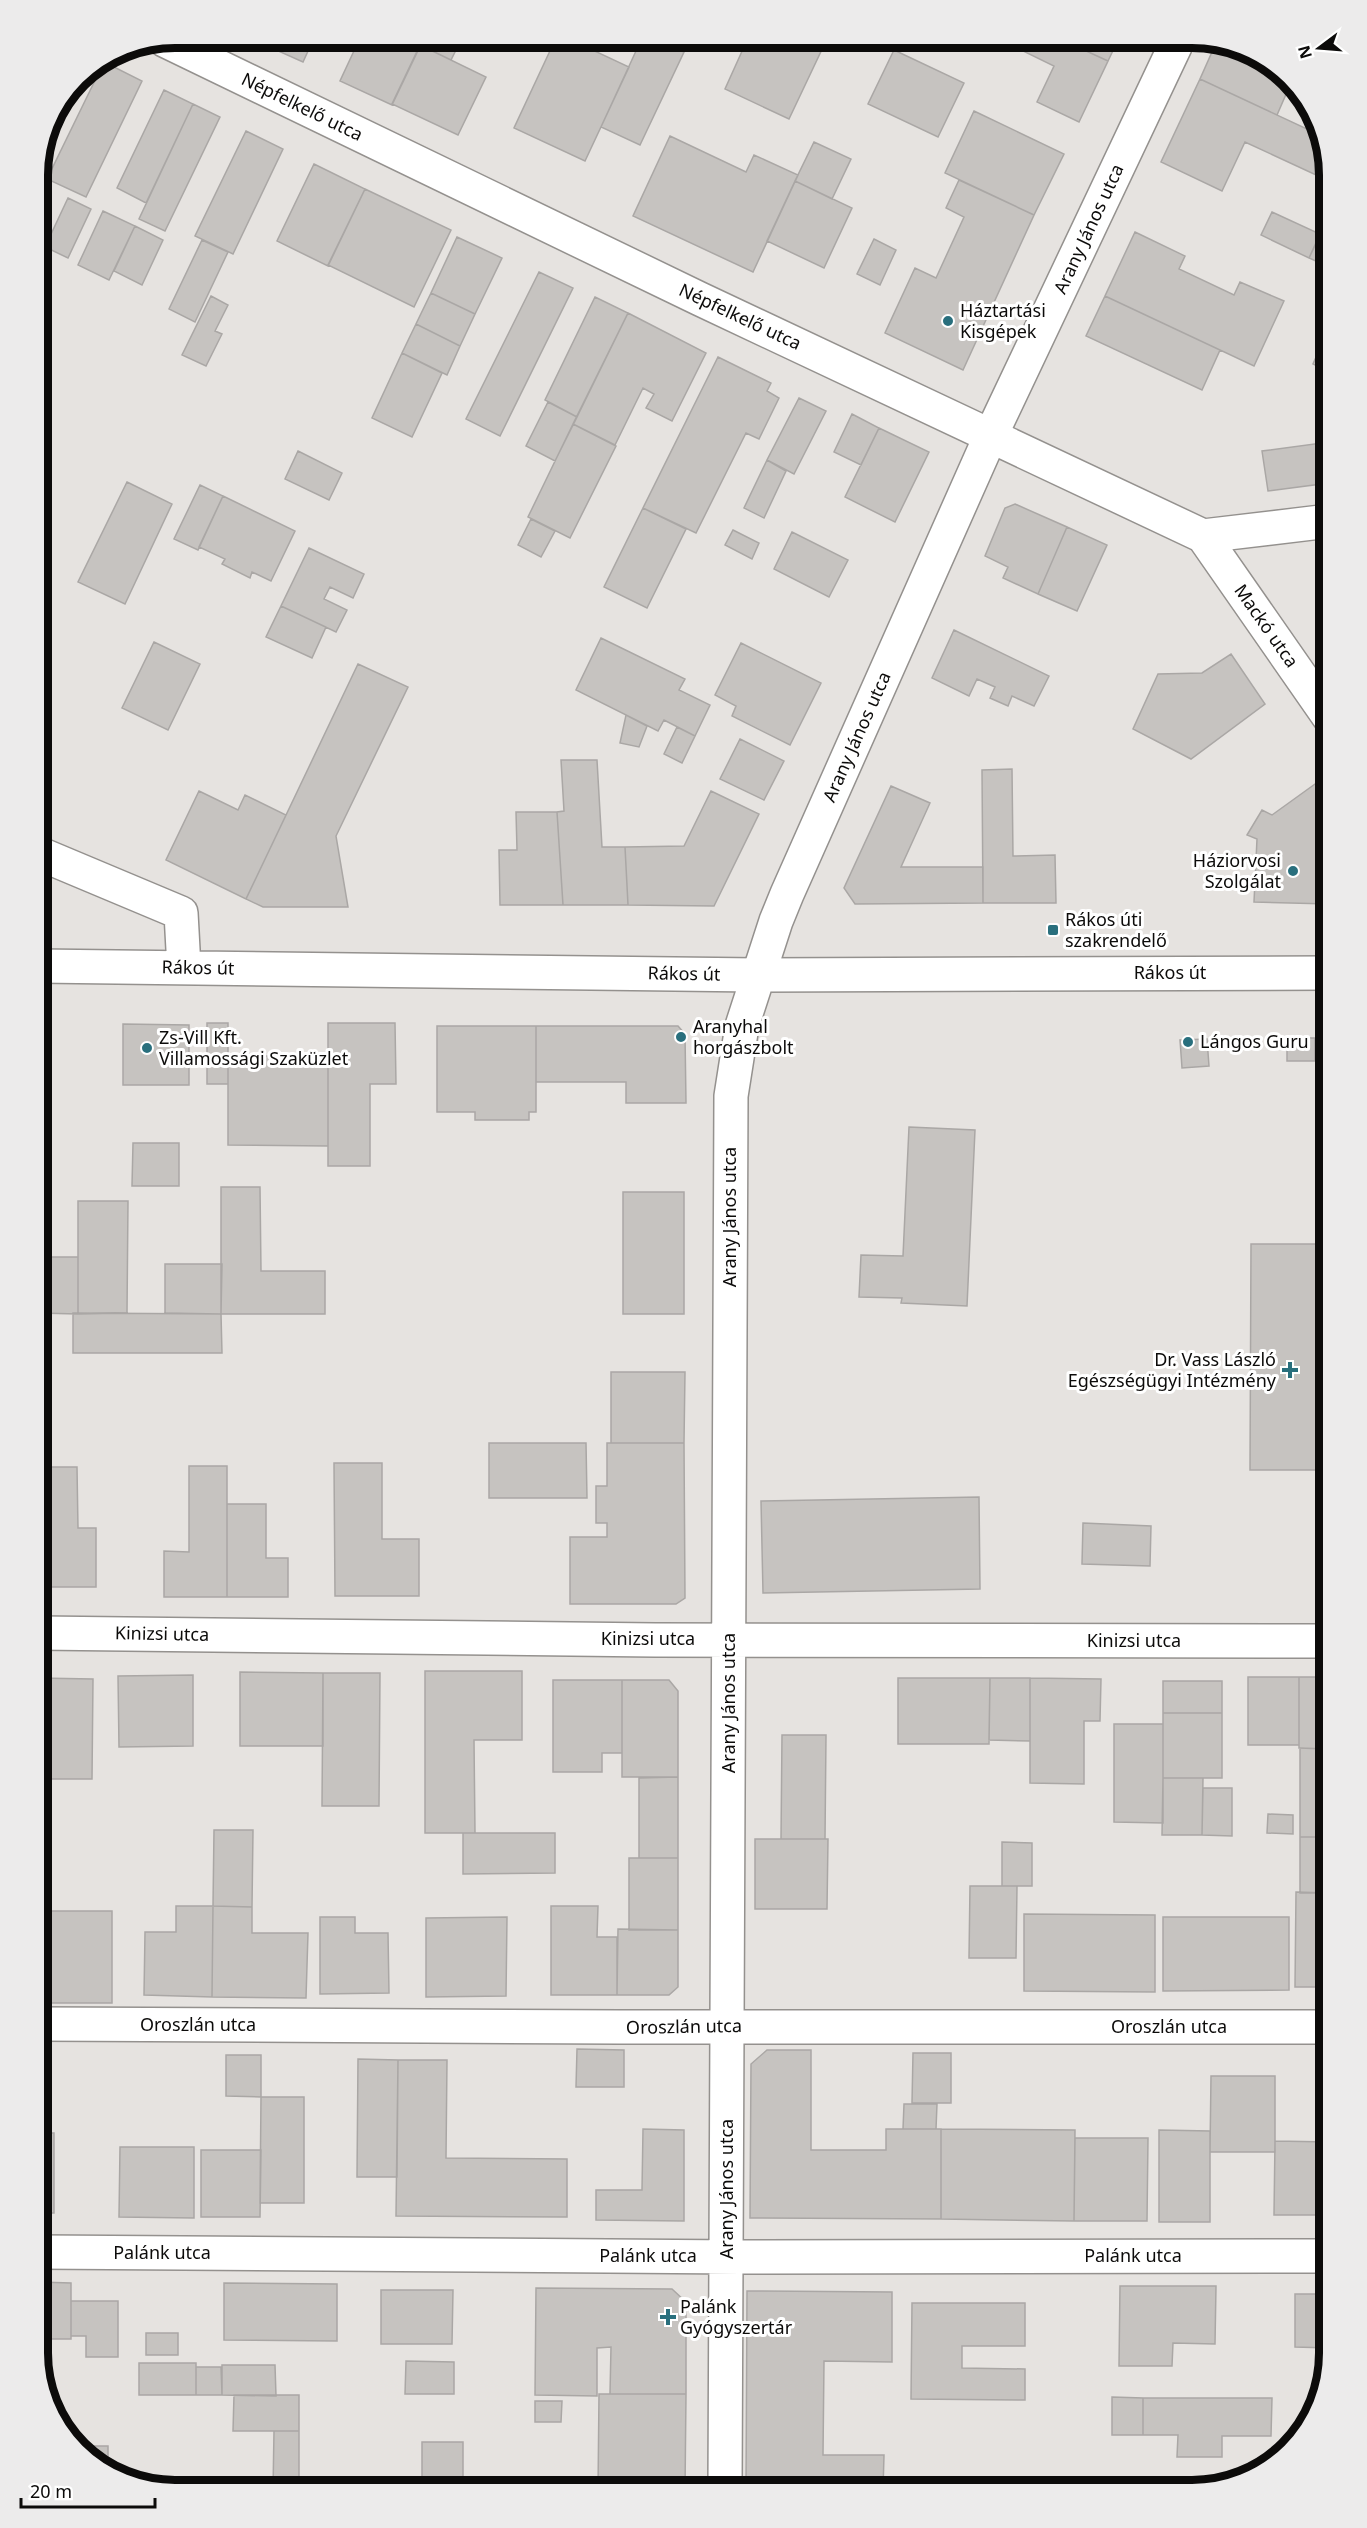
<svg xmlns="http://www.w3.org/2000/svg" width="1367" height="2528" font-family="'Noto Sans',sans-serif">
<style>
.building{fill:#c6c3c0;stroke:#aaa7a5;stroke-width:1.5}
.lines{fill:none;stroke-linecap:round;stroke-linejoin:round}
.minor-casing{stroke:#94918e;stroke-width:36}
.minor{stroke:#fff;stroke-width:33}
.poi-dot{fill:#296f7d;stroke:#fff;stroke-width:2}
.labels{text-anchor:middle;stroke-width:6;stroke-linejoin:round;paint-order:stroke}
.street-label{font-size:18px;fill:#0c0b0a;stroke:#fff}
.poi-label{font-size:18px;fill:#0c0b0a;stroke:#fff;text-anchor:start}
.rim{fill:none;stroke:#0c0b0a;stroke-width:8}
</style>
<rect width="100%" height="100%" fill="#e6e3e0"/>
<!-- building -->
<path class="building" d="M271 38H314L303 62 267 46Z
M360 38H424L392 105 340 81Z
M424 38H462L451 60 420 45Z
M556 38H567L629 67 585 161 514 128Z
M642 38H653L684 52 640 145 601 127Z
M748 38H809L824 45 789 119 725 89Z
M1029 38H1058L1108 61 1079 122 1037 102 1054 66 1023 51Z
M1058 38H1119L1108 61Z
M1216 43 1275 66 1290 85 1277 115 1200 79Z
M420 45 486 77 458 135 392 104Z
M894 50 964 83 938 137 868 104Z
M104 62 142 81 86 197 47 179Z
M1200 79 1322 136 1329 181 1245 142 1222 191 1161 162Z
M164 90 193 104 146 203 117 188Z
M193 104 220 117 165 231 139 219Z
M974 111 1064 154 1034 215 945 173Z
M246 131 283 149 233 254 195 236Z
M670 136 746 172 754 155 798 175 753 272 633 216Z
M814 142 851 159 832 199 795 181Z
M314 164 365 189 328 266 277 241Z
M959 180 1034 215 963 370 885 333 915 268 936 278 964 217 946 208Z
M795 181 852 208 824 268 767 241Z
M365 189 451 230 414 307 328 265Z
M68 198 91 209 68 258 45 247Z
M103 211 135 226 109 280 78 265Z
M1272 212 1320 234 1309 258 1261 235Z
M135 226 163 240 142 285 114 271Z
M1322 231 1329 234V267L1309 258Z
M1135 232 1185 256 1179 269 1234 295 1240 282 1284 301 1254 366 1105 296Z
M457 237 502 258 475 314 431 293Z
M874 239 896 250 880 285 857 274Z
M202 240 228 252 195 322 169 309Z
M539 272 573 288 500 436 466 419Z
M431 293 475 314 460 346 416 324Z
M211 296 228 305 215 331 222 334 206 366 182 355Z
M1105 296 1220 350 1202 390 1086 336Z
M595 297 628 313 577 417 545 400Z
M628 313 706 353 672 421 646 408 654 394 643 388 615 445 573 424Z
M416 324 460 346 447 375 402 353Z
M1329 328V372L1313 364Z
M402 353 442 373 412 437 372 418Z
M718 357 771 383 767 391 779 398 759 439 746 433 696 533 643 508Z
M799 398 826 411 794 474 767 460Z
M548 402 577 417 555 461 526 446Z
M852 414 879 428 861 465 834 452Z
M573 424 616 446 570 538 528 517Z
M879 428 929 452 895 522 845 497Z
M1329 442V483L1268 491 1262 451Z
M298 451 342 473 329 500 285 479Z
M767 460 786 471 764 518 744 508Z
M127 482 172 504 125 604 78 582Z
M200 485 223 496 198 550 174 539Z
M223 496 295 531 271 581 252 572 250 578 222 564 225 559 199 547Z
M1015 504 1067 527 1038 594 1003 578 1008 567 985 556 1005 508Z
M643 508 686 529 647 608 604 587Z
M531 519 555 531 541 557 518 545Z
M1067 527 1107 545 1077 611 1038 594Z
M733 530 759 543 752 559 725 545Z
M792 532 848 560 829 597 774 569Z
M309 548 364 574 353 598 330 587 324 599 347 610 336 632 281 606Z
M281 606 326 627 312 658 266 637Z
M954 630 1049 676 1034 706 1012 696 1008 706 990 698 995 687 977 679 969 696 932 678Z
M601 638 685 679 679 690 710 705 695 736 664 720 658 731 576 690Z
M154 642 200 664 168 730 122 708Z
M741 643 821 683 790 745 732 716 736 706 715 695Z
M1231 654 1265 704 1191 759 1133 729 1158 674 1202 673Z
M358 664 408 687 336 836 348 907H263L246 899Z
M626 715 647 726 639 747 620 743Z
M677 727 695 736 682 763 664 754Z
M740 739 784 761 764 800 720 779Z
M561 760H597L602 847H625L628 905H563L557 812 564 811Z
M1012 769 1013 856 1055 855 1056 903H983L982 770Z
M1322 779 1329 790V904L1254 902 1257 839 1247 835 1262 810 1272 815Z
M891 786 930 803 901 867H983V903L855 904 844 888Z
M199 791 238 810 245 795 286 815 246 899 166 860Z
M711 791 759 814 714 906 628 905 625 847 684 846Z
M516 812H557L563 905H500L499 850H517Z
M207 1023H228V1084H207Z
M328 1023H395L396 1084H370V1166H328Z
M123 1024 189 1025V1085H123Z
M437 1026H536V1112H529V1120H475V1112H437Z
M536 1026H678L685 1034 686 1103H626V1082H536Z
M1287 1038H1315V1061H1287Z
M1207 1039 1209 1066 1182 1068 1180 1040Z
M228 1056H328V1146L228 1145Z
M909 1127 975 1130 967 1306 901 1303 902 1298 859 1297 861 1255 903 1256Z
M133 1143H179V1186H132Z
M221 1187H260L261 1271H325V1314H221Z
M623 1192H684V1314H623Z
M78 1201H128L127 1313 78 1314Z
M1251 1244H1321L1322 1270H1329V1470H1250Z
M38 1257H78V1314L38 1313Z
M165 1264H222L221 1314 165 1313Z
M73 1313 221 1314 222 1353H73Z
M611 1372H685L684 1443H611Z
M489 1443H586L587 1498H489Z
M607 1443H684L685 1598 676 1604H570V1537H607V1523H596V1486H607Z
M334 1463H382V1539H419V1596H335Z
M189 1466H227V1597H164V1551L189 1552Z
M38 1467H77L78 1528H96V1587H38Z
M979 1497 980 1589 763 1593 761 1501Z
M227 1504H266V1558H288V1597H227Z
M1083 1523 1151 1526 1150 1566 1082 1564Z
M425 1671H522V1740H474L475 1833H425Z
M240 1672 323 1673V1746H240Z
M323 1673H380L379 1806H322Z
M193 1675V1746L119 1747 118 1676Z
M1248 1677H1299V1745H1248Z
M1299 1677H1329V1749L1299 1748Z
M38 1678 93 1679 92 1779H38Z
M898 1678H990L989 1744H898Z
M990 1678H1030V1741L989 1740Z
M1030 1678 1101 1679 1100 1721H1084V1784L1030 1783Z
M553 1680H622V1753H602V1772H553Z
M622 1680H669L678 1691V1777H622Z
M1163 1681H1222V1713H1163Z
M1163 1713H1222V1778H1163Z
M1114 1724H1163V1823L1114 1822Z
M782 1735H826L825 1839H781Z
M1300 1748 1323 1749V1837H1300Z
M678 1777V1858H639V1778Z
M1163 1778H1203L1202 1835H1162Z
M1328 1784H1329V1837H1328Z
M1203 1788H1232V1836L1202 1835Z
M1268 1814 1293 1815V1834L1267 1833Z
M214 1830H253L252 1907 213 1906Z
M463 1833H555V1873L463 1874Z
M1300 1837H1328V1893H1300Z
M755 1839H828L827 1909H755Z
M1002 1842 1032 1843V1886H1002Z
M629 1858H678V1930H629Z
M970 1886H1017L1016 1958H969Z
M1296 1892 1329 1893V1987H1295Z
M176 1906H213L212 1997 144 1995 145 1932H176Z
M213 1906 252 1907V1933H308L306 1998 212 1997Z
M551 1906H598L597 1937H617V1995H551Z
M38 1911H112V2003H38Z
M1024 1914 1155 1915V1992L1024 1991Z
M320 1917H355V1933H388L389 1993 320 1994Z
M507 1917 506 1996 426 1997V1918Z
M1163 1917H1289V1990L1163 1991Z
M618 1929 678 1930V1987L669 1995H617Z
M577 2049 624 2050V2087H576Z
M767 2050H811V2150H886V2129H941V2219L750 2218 751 2064Z
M913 2053H951V2103H912Z
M226 2055H261V2097L226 2096Z
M358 2059 398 2060 397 2177H357Z
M398 2060H447L446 2158 567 2159V2217L396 2216Z
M1211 2076H1275V2152H1210Z
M261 2097H304V2203H260Z
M904 2104H937L936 2129H903Z
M643 2129 684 2130V2221L596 2220V2190H642Z
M941 2129 1075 2130 1074 2221 941 2219Z
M1159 2130 1210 2131V2222H1159Z
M38 2133H54V2213H38Z
M1075 2138H1148L1147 2221H1074Z
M1275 2141 1329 2142V2215H1274Z
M120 2147H194V2218L119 2217Z
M201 2150H261L260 2217H201Z
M38 2282 71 2283V2339H38Z
M224 2283 337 2284V2341L224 2340Z
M1120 2286H1216L1215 2344 1173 2343 1172 2366H1119Z
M536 2288 672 2289 686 2302V2394H610L611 2347 597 2348V2396L535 2395Z
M381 2290H453L452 2344H381Z
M747 2291 892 2292V2362L824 2361 823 2455H884L883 2490H746Z
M1295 2294H1329V2348L1295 2347Z
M71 2301H118V2357H86V2336H71Z
M912 2303H1025V2346H962V2368L1025 2369V2400L911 2399Z
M146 2333H178V2355H146Z
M406 2361 454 2362V2394H405Z
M139 2363H196V2395H139Z
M222 2365H275L276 2396 222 2395Z
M196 2367H221L222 2395H196Z
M599 2394H686L685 2490H598Z
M234 2395H299V2431H233Z
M1112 2397 1143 2398V2435H1112Z
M1143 2398H1272L1271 2436H1222V2457H1177L1178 2435H1143Z
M535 2401H562L561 2422H535Z
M274 2431H299V2490H273Z
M422 2442H463V2490H422Z
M81 2446H108V2470L98 2467Z
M1017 2487H1066V2490H1017Z"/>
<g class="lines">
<!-- minor casing -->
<g class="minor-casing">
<path id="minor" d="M164 40 700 299 1203 536 1329 521
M1203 536 1329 717
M38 853 181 913 184 968
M38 966 757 975 1329 973
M38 1633 655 1640 1329 1641
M38 2024 620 2027H1329
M38 2252 741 2257 1329 2256
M725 2490 731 1096 742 1026 776 921 787 894 991 435 1179 38"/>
</g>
<!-- minor -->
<use href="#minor" class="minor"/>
</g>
<!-- markers -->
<g class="poi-dot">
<circle cx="948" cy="321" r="6"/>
<circle cx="1293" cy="871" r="6"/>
<rect x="1047" y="924" width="12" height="12" rx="3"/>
<circle cx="681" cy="1037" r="6"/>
<circle cx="1188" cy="1042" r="6"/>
<circle cx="147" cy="1048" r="6"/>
<path d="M1287 1361h6v6h6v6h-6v6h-6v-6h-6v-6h6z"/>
<path d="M665 2308h6v6h6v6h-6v6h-6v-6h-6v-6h6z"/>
</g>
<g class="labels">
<!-- street labels -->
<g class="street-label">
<text transform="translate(302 107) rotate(26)" y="6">Népfelkelő utca</text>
<text transform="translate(1089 229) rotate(-65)" y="6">Arany János utca</text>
<text transform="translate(740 317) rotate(25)" y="6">Népfelkelő utca</text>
<text transform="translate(1266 626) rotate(55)" y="6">Mackó utca</text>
<text transform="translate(857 737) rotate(-66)" y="6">Arany János utca</text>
<text transform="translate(198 968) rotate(1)" y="6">Rákos út</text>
<text x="1170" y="979">Rákos út</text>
<text transform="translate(684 974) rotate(1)" y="6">Rákos út</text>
<text transform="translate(730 1217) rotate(-90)" y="6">Arany János utca</text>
<text transform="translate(162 1634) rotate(1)" y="6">Kinizsi utca</text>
<text x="648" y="1645">Kinizsi utca</text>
<text x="1134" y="1647">Kinizsi utca</text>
<text transform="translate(729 1703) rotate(-90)" y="6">Arany János utca</text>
<text x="198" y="2031">Oroszlán utca</text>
<text transform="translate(684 2027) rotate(-1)" y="6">Oroszlán utca</text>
<text x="1169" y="2033">Oroszlán utca</text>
<text transform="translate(727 2189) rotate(-90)" y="6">Arany János utca</text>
<text x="162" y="2259">Palánk utca</text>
<text x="648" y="2262">Palánk utca</text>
<text x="1133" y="2262">Palánk utca</text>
</g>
<!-- poi labels -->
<g class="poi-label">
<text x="960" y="317">Háztartási<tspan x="960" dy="21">Kisgépek</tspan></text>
<text x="1281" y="867" text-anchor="end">Háziorvosi<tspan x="1281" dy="21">Szolgálat</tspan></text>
<text x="1065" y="926">Rákos úti<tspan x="1065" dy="21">szakrendelő</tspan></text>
<text x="693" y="1033">Aranyhal<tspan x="693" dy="21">horgászbolt</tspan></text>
<text x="159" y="1044">Zs-Vill Kft.<tspan x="159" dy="21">Villamossági Szaküzlet</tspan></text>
<text x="1200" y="1048">Lángos Guru</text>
<text x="1276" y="1366" text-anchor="end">Dr. Vass László<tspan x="1276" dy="21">Egészségügyi Intézmény</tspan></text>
<text x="680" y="2313">Palánk<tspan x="680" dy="21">Gyógyszertár</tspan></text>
</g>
</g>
<!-- crop -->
<path d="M0 0H1367V2528H0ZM175 48H1192A127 127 0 0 1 1319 175V2353A127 127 0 0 1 1192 2480H175A127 127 0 0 1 48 2353V175A127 127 0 0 1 175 48Z" fill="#ecebeb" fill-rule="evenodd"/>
<path class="rim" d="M175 48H1192A127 127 0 0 1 1319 175V2353A127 127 0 0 1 1192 2480H175A127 127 0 0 1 48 2353V175A127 127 0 0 1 175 48Z"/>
<!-- north arrow -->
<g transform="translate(1319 48) rotate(254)" stroke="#ffffff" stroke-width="4.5" paint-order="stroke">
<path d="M0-4.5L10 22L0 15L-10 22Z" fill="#0c0b0a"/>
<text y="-9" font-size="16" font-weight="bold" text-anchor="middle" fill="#0c0b0a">N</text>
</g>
<!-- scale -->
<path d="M21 2498v9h134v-9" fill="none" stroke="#0c0b0a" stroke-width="3"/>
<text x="30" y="2498" font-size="18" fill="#0c0b0a" stroke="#ffffff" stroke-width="4.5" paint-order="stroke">20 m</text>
</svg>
